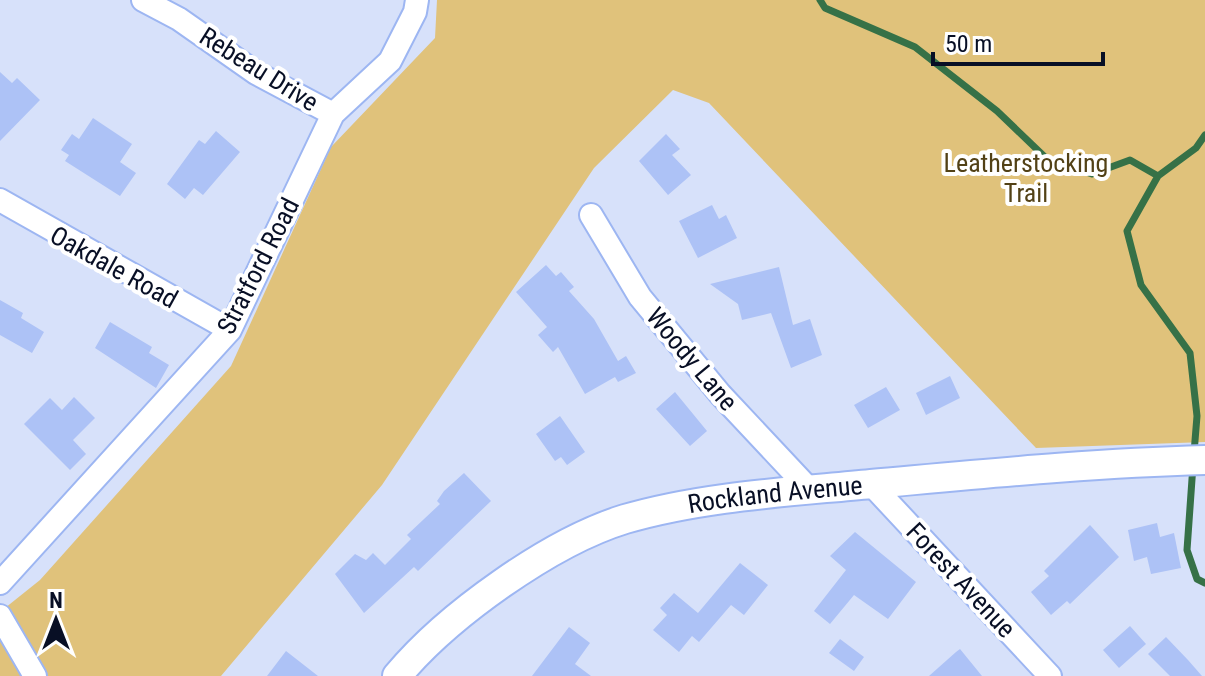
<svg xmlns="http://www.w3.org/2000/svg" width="1205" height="676" font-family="'Roboto Condensed',sans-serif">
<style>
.green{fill:#e0c27b}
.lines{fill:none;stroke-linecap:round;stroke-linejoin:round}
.stream{stroke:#367147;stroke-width:7}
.building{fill:#adc2f6}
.minor-casing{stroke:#9db6f2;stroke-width:26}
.tertiary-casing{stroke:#9db6f2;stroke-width:32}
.minor{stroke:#fff;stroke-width:22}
.tertiary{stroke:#fff;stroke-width:28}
.labels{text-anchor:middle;stroke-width:8;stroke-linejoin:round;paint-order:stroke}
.street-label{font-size:26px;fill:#080f25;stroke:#fff}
.park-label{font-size:26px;fill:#524116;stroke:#fff}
</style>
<rect width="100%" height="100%" fill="#d7e1fa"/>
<!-- green -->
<path class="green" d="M437 0H1205V442L1036 448 709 103 673 90 594 168 382 485 221 676H0V612L40 580 231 366 331 147 435 38Z"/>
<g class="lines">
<!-- stream -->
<path class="stream" d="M820 0 825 8 915 47 997 111 1047 159 1092 174 1130 160 1158 176
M1194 453 1197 416 1190 353 1141 285 1127 231 1158 176 1196 148 1205 135
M1193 465 1187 550 1197 579 1205 583"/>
</g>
<!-- building -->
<path class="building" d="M0 72 12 83 17 78 40 100 0 141Z
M93 118 132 144 120 162 136 173 120 196 65 161 69 155 61 150 72 134 79 139Z
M216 131 240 152 203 195 194 188 185 199 167 184 199 140 205 144Z
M666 134 680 149 672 155 691 175 668 195 639 161Z
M712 205 719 219 726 215 737 238 698 258 679 221Z
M546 265 556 276 561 272 574 287 569 291 594 319 618 361 626 356 636 373 618 382 615 377 585 394 558 347 553 352 538 335 547 327 516 292Z
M779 267 793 325 810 319 822 355 791 368 771 313 742 320 738 304 710 284Z
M0 300 23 313 21 318 44 332 32 353 0 335Z
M110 322 152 347 149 353 169 365 156 388 95 348Z
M950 376 960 398 926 415 916 393Z
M886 387 900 410 868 428 854 405Z
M675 392 707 431 690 446 656 409Z
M74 397 95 418 73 440 86 454 70 470 24 424 50 398 62 410Z
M560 416 585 452 567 465 561 457 555 461 536 434Z
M464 473 491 501 418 571 414 567 364 613 335 574 355 554 366 560 373 553 385 565 411 539 407 535 440 504 437 501 444 491Z
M1157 523 1160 537 1174 533 1181 568 1151 574 1147 557 1134 561 1128 530Z
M1090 525 1119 557 1070 604 1067 601 1051 615 1031 592 1049 576 1044 571Z
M855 532 916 582 888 619 854 595 830 624 814 611 846 570 830 556Z
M740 563 768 585 744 615 731 605 699 642 692 636 679 652 653 630 667 615 660 608 674 593 698 613Z
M1130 626 1146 644 1119 668 1103 650Z
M569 627 590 643 575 664 591 676H532Z
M1166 637 1188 660 1202 676H1170L1148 654Z
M840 639 864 657 854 671 829 653Z
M960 649 982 676H929L956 652Z
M286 651 318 676H267Z"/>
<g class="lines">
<!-- minor casing -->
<g class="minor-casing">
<path id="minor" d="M143 0 179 19 256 73 333 114
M0 200 230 330
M591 215 640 297 720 394 810 490
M871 484 1050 676
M0 583 230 330 333 114 390 61 415 12 417 0
M0 616 35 676"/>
</g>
<!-- tertiary casing -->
<g class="tertiary-casing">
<g id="tertiary">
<path id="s1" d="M397 676C447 616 550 542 625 519 704 496 790 492 871 484 983 474 1093 463 1205 460"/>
</g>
</g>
<!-- minor -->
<use href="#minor" class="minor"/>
<!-- tertiary -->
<use href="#tertiary" class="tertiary"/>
</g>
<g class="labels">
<!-- street labels -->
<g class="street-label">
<text transform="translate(259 69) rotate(32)" y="9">Rebeau Drive</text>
<text transform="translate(258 266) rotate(-63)" y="9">Stratford Road</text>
<text transform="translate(114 267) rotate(29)" y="9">Oakdale Road</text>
<text transform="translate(692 359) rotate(50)" y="9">Woody Lane</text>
<text dy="9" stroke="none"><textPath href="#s1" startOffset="432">Rockland Avenue</textPath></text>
<text transform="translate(961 580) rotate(47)" y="9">Forest Avenue</text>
</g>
<!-- park labels -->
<g class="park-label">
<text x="1026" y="172">Leatherstocking<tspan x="1026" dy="30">Trail</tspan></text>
</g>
</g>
<!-- north arrow -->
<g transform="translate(56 620)" stroke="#ffffff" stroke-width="6" paint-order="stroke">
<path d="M0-6L14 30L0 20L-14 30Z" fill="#080f25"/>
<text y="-12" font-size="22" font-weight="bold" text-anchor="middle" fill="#080f25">N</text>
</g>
<!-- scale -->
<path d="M933 52v12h170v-12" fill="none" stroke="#080f25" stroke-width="4"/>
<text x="945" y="52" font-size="24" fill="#080f25" stroke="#ffffff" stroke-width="6" paint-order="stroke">50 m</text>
</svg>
